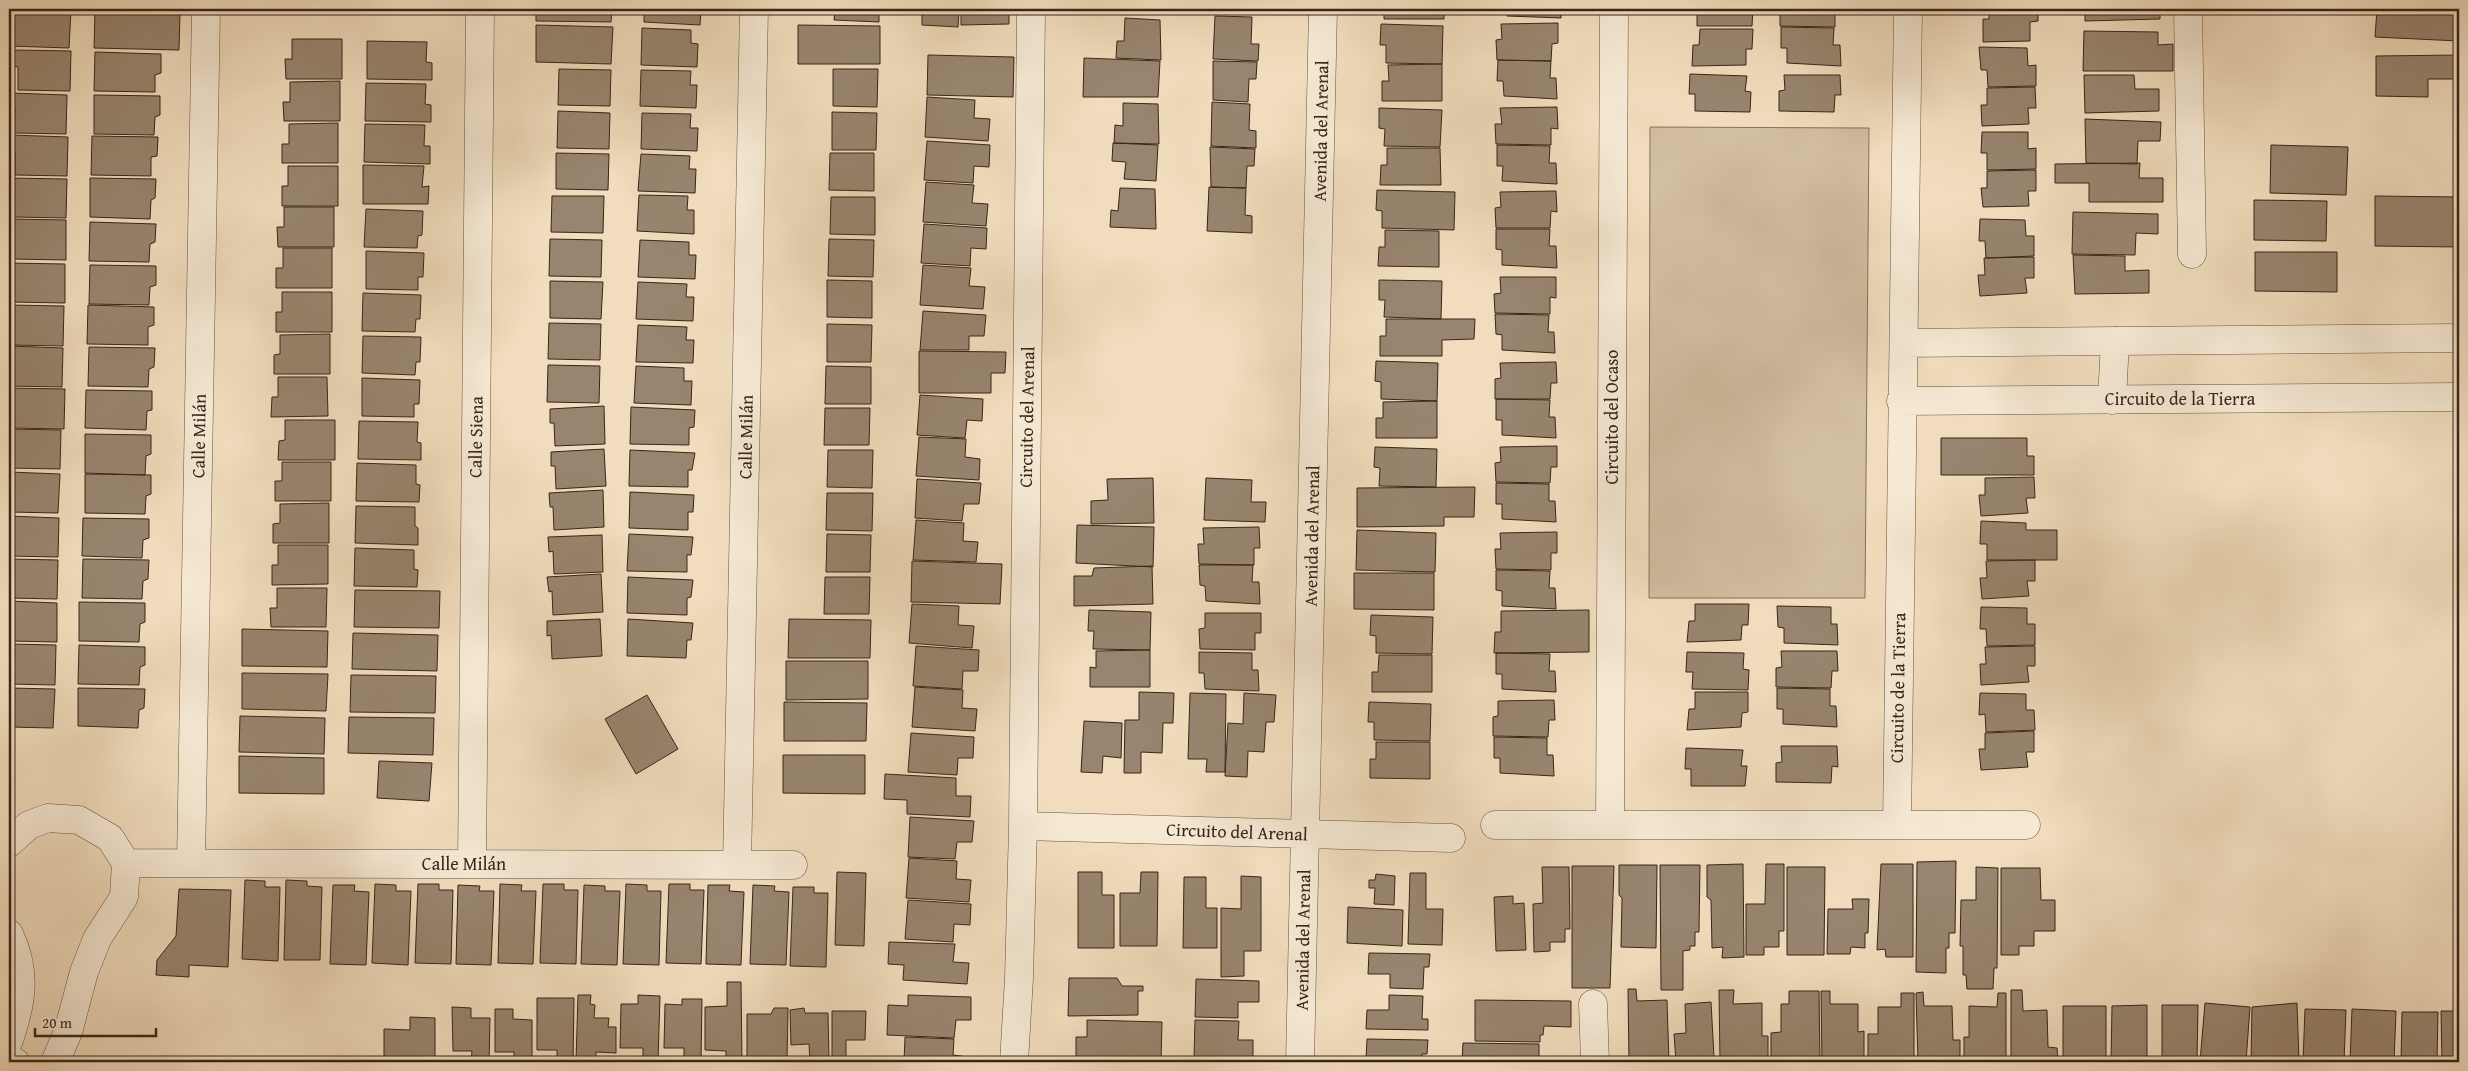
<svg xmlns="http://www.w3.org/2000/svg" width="2468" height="1071" font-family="'Gentium Book Plus',serif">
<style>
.green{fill:#d2bea1;stroke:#85725e}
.building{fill:#98856f;stroke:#38251a}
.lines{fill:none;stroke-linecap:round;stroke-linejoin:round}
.minor-casing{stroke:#665343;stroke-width:29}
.minor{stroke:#f6e9d4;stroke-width:28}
.labels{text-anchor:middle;stroke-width:5;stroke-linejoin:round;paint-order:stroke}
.street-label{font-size:18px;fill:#38251a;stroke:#f6e9d4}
</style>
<rect width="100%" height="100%" fill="#f1ddbd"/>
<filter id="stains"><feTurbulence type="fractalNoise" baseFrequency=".004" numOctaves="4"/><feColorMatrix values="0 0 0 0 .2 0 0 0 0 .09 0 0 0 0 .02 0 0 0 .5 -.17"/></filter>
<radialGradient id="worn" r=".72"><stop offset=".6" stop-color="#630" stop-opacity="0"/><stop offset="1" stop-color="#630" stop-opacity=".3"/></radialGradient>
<!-- green -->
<path class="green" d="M1650 127 1869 128 1865 598H1649Z"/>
<!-- building -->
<path class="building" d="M9 9 71 10 69 48 9 46Z
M536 9H612L611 22 536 21Z
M644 9H701L700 25 644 22Z
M835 9H879V22L834 20Z
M922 9H959L958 27 922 25Z
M961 9H1009V24L961 25Z
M1384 9H1444V19H1384Z
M1507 9H1561V18L1507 16Z
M1697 9H1753L1752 26H1697Z
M1780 9H1842V11L1835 10V27L1780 26Z
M1989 9H2038V21L2030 22V41L1983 42V19H1989Z
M2085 9H2160V19L2085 21Z
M2377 9H2427V11L2459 13V41L2375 37Z
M95 12 180 14 179 50 94 48Z
M1215 16 1252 17 1251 44H1259L1258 61 1213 59Z
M1125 18 1160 20 1161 60 1116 58 1117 41H1124Z
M1558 23V43L1552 44 1551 61 1497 60 1496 40 1502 39 1501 24Z
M1381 24 1443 26 1442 64 1386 63V45H1380Z
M536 25 613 27 611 64 536 62Z
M798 25 880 26V64H798Z
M1781 27 1834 28 1833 45H1840L1841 66 1787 63V48H1781Z
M642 28 691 30V43L698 44 697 67 641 65Z
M1700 29H1753L1752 49H1746V65L1692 66 1693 45H1699Z
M2084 31 2158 32V45L2173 44V71H2083Z
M292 39H342V79H286L285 59H292Z
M367 41 427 42 426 62 432 63V80L367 79Z
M1979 47 2027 48 2028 66 2036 65V86L1988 87 1987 70H1981Z
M14 50 71 51 70 91 18 90V67L14 66Z
M95 52 161 54V73L155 75V92L94 91Z
M928 55 1014 57 1013 97 927 95Z
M2459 55V79H2428V97L2376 96V56Z
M1084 58 1160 61 1158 97H1083Z
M1498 60 1551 61 1550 78H1556L1557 99 1504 96 1503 81H1497Z
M1213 61 1257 62 1256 79H1249L1248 102 1213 100Z
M1442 64V101H1382V81H1389L1388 65Z
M559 69 611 70 610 106 558 105Z
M833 69H878L877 107 833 106Z
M641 70 691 71 690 85H697L696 108 640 106Z
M1690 74 1747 76 1745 91 1751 92 1750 112 1695 111V94H1689Z
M1784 75H1840L1841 95H1835L1834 112 1779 111V91L1785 90Z
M2084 75H2134L2135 89H2159V111L2085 113Z
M340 81V121H284L283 102H290V82Z
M366 83 426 84 425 104 431 105V122L365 121Z
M2035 87 2036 108H2028L2029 124 1982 126 1981 105H1987V88Z
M10 93 67 95 66 134 14 133 15 109 10 110Z
M94 95 160 96V115L155 117 154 135 94 134Z
M927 97 975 100 974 118 990 119 988 141 925 137Z
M1212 102 1250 104 1249 130 1256 131V148L1211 146Z
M1123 103 1158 104 1159 144 1114 143 1115 125 1123 126Z
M1557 107 1558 129 1551 128V145L1496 144 1495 124H1502L1500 108Z
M1379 108 1442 110 1440 147 1384 146 1385 129 1379 128Z
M558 111 610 113 609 149 557 148Z
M832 112 877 113 876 150H832Z
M642 113 691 114 690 128H698L697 151 641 149Z
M2085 119 2161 122 2160 141H2138L2137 164 2086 163Z
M338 123V163H282V144H289V124Z
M365 124 425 125 424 146H430V164L364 162Z
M1982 132H2028V149L2036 148V169L1987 170V153H1981Z
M11 135 68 137 67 176 15 175V152L11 151Z
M92 136 158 137 157 156 151 157V176L91 175Z
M927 141 990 145 989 167 974 166 973 183 924 180Z
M1113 143 1158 145 1156 181 1124 179 1126 162 1112 161Z
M1497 145 1550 146 1549 163H1556L1557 184 1502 181 1503 166H1497Z
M2271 145 2348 147 2346 195 2270 193Z
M1210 147 1255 149 1254 166H1247L1246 188 1211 187Z
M1387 148H1440L1441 185H1380L1381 165H1387Z
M556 153 609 154 608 190 556 189Z
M830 153H874V191L829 190Z
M641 154 690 156 689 169H696L695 193 638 191Z
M2140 163 2139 178H2163V202H2089V183H2055V164Z
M363 165 424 166 422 187 429 186 428 204H363Z
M288 166H338V206H282V186H288Z
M2036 170V191H2028L2029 206 1983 207 1981 188H1987V171Z
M9 178 67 179 66 218 14 217V194L9 193Z
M90 178 156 179 155 198 151 200 150 219 90 217Z
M926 182 974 185 972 203 988 204 986 226 923 222Z
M1209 187 1246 188 1245 215 1252 216V233L1207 231Z
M1120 188 1155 189 1156 229 1110 227 1111 210 1118 211Z
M1377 190 1455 192 1454 230 1382 228V211L1376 210Z
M1556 191 1557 212 1551 211 1550 228H1496L1495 208 1501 207 1500 192Z
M639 195 688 196 687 210H694V234L637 231Z
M552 196H604L603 233 551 232Z
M2375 196 2459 197V247L2375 246Z
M831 197H875V235L830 234Z
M2254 200 2327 201 2326 241 2254 240Z
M284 207H334V247H278L277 227H284Z
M366 209 423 211 422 235 418 236 417 248 364 247Z
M2073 212 2158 214V234L2136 233 2135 255 2072 254Z
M10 219 66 220V260L13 259 14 235H9Z
M1980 219 2025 220 2026 236H2034V256L1986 258 1985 241H1979Z
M90 222 156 224 155 242 150 244 149 262 89 261Z
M924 224 987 228 986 249 971 248 970 266 921 263Z
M1496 229H1550L1549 246H1556L1557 268 1502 265V250L1496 249Z
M1385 230 1439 231V267L1378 266 1379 247H1385Z
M550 239 602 240 601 277 549 276Z
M829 239 874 240 873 277 828 276Z
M640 240 689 242V255H696L695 279 638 277Z
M283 248H332V288H276V268H283Z
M366 251 424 253 423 277H418V290L366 289Z
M2255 252H2337V292L2255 291Z
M2073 255 2125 256V271L2149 270V293L2075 294Z
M2034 257V278H2025L2027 293 1980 296 1978 275H1985L1984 258Z
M9 263 65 264V303L12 302V279H9Z
M90 265 156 266V285L150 287 149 305 89 304Z
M923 265 971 268 969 286 985 287 983 309 920 305Z
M1500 277H1556V298L1550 297V314L1495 313 1494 294 1501 293Z
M827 280 872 281V318L827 317Z
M1379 280 1442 281 1441 319 1384 317 1385 300H1379Z
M550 281 603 282 601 319 550 318Z
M638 282 687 284 686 297H694L693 321 636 319Z
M282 292H332V332H276V312H282Z
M363 293 421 295 420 319H416L415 332 362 331Z
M9 305 64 306 63 346 11 345Z
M88 305 154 307V325L148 327V345L87 344Z
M923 311 986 315 984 336H969V350H920Z
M1495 314 1549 315 1548 332H1554L1555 353 1502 350V335L1496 334Z
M1386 319H1475L1474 339 1442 340V356H1380V336H1386Z
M549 323 601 324 600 360 548 359Z
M827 324 872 325 871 362H827Z
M638 325 687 327 686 340H694L693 363 636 362Z
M330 334V374H274V355L280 354V335Z
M363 336 421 337 420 362H416L415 375 362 373Z
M9 346 63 348 62 387 9 386Z
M89 347 155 348 154 367 149 369 148 387 88 386Z
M919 351 1006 352 1005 373H991V393H919Z
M1376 361 1438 363 1437 401 1381 399V382L1375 381Z
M1556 362 1557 383H1551L1550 399H1495V379L1501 378 1500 363Z
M548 365 600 366 599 403 547 402Z
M636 366 684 368V381H692L691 405 634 403Z
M826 366 871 367V404H825Z
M278 377H327L328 416 271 417 272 397H278Z
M362 378 420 380 419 404H414V417L362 416Z
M9 388 65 389 64 429 11 428 12 404H9Z
M86 390 152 391V410L147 411 146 430 85 428Z
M920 395 983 399 982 421 967 420 965 438 917 435Z
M1496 399 1550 400 1549 417H1555L1556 438 1502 435V420H1496Z
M1437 401V438H1376V418H1383V402Z
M604 406 605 444 555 446 554 423H550V409Z
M631 407 695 410 694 427 689 428V445L630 444Z
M825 408H870L869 445H824Z
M285 420H335V460H278L279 441 285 440Z
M359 421 418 422 417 442 421 443V460L358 459Z
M9 429 61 430 60 469 9 468Z
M85 434 151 435V454L146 456 145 475 85 473Z
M919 437 966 439 965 457 980 459 979 480 916 476Z
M1941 438H2027V456H2034V475H1941Z
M1557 446V467H1551L1550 483 1496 482 1495 463 1501 462 1500 447Z
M1375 447 1437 449 1436 487 1379 486 1380 468 1374 467Z
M604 449 606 486 556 489 555 466H551V452Z
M630 450 695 453 692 470H688V487L629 486Z
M828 450H873L872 488 827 487Z
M282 462H331V501H275V481H282Z
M357 463 416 465V484L420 485 419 502 356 501Z
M9 472 60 474 58 513 9 512Z
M85 474 151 475V494L146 496 145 514 85 513Z
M2034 477 2035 498H2026L2028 513 1981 516 1979 495H1985V478Z
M1153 478 1154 523 1091 524V501L1108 500 1107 479Z
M1206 478 1252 480 1251 502H1266L1265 522 1204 520Z
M917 479 981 483 979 504H964L962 521 915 518Z
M1496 483 1549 484V501H1555L1556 522 1502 519V504H1496Z
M1475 487 1474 517H1444V526L1357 527V488Z
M603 490 604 527 554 530 553 507H550L549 493Z
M630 492 694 495 693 512H688V530L629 528Z
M827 493H873L872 531 826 530Z
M329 503V543H273V524L280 523V504Z
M356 506 415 507V526L418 528V545L355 543Z
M9 516 59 518 58 557 9 556Z
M83 518 149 519V538L143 540 142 558 82 556Z
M916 520 964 523 963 541 978 542 976 562 913 560Z
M1981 521 2026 523V530H2057V560H1987V544H1980Z
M1077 525 1154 527 1153 567 1076 563Z
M1259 527 1260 548H1254V565L1199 564 1198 544H1204L1203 528Z
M1357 530 1436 533 1435 572 1356 570Z
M1557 532V553H1551V570L1496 569 1495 549H1501L1500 533Z
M629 534 693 537 691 555H687V572L627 571Z
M827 534 871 535 870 572H826Z
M602 535 603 572 554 574 553 551 549 552 548 537Z
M278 545H328V584L272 585V565H278Z
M355 548 414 550V569L418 570 417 587 354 586Z
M9 559 58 560 57 599 9 598Z
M83 559 149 560 148 579 143 581 142 599 82 598Z
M2035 560V581H2027L2029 596 1982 599 1980 578H1987L1986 561Z
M912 561 1002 564 1000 604 911 602Z
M1199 565H1253L1252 582H1259L1260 604 1206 601 1205 586 1200 585Z
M1152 566 1153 604 1074 606V576H1092L1094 568Z
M1496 570 1550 571 1549 588H1555L1556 609 1502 606V591L1496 590Z
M1354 573H1434V610L1354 609Z
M601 574 603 612 553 615 552 591 549 592 547 577Z
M628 577 693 580 691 597 687 598V615L627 613Z
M825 577H870L869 614H824Z
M277 588H327L326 627H271L270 608H277Z
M355 590 440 591 439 628 354 627Z
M9 601 57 603V642L9 641Z
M79 602 145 603V622L140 624 139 642 79 641Z
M912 604 959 606 958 625 974 626 972 648 909 643Z
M1695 604H1749L1748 625H1742L1741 640 1687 642 1689 621H1695Z
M1777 606 1831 607V624H1837L1838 645 1784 643V628L1778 627Z
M1981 607 2027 608V624H2035V645L1987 646 1986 629H1980Z
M1089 610 1151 612 1150 650 1093 649 1094 631H1088Z
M1589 610V652L1494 653 1495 632H1501V611Z
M1205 613H1261V633H1255V650L1200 649 1199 629 1205 628Z
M1371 615 1433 617 1432 654 1376 653V636L1370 635Z
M600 619 602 656 552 659 551 635 547 636V621Z
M628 619 693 623 691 640H687L686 658 627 656Z
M789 619 871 620 870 658H788Z
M242 629 328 631 327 667 242 666Z
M353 633 438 635 437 671 352 669Z
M9 644 56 645 55 685 9 684Z
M79 645 145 647V665L140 667 139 685 78 684Z
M916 646 979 650 978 671H963L962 689 913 686Z
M2035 646V666H2027L2029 682 1981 685 1980 664H1986L1985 647Z
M1150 650V687H1090V667L1096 668V651Z
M1781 651H1837L1838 671H1832L1831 688 1776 687V668L1782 667Z
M1199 652 1252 653V670H1258L1259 691 1205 689 1204 673H1199Z
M1687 652 1744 653 1743 669 1749 670 1748 690 1692 689 1693 672H1686Z
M1496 653 1550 654 1549 671H1555L1556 692 1502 689V674H1496Z
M1379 655H1432V692H1372V672H1378Z
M786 661H868V699L786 700Z
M242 673 328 674 326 711 242 709Z
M351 675 436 676 435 713 350 712Z
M915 687 963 690 962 708 977 709 975 731 912 727Z
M9 688 55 689 53 728 9 727Z
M78 688 145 689 144 708 139 710 138 728 78 726Z
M1777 688 1830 689V706H1836L1837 727 1783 724V709H1777Z
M1139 692 1174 693 1173 723H1163L1162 753 1141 752V773H1124L1125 720H1139Z
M1695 692H1748V712L1742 713 1741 727 1687 730 1689 709H1695Z
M1190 693 1226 694 1225 772H1206L1207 759H1188Z
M1244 693 1276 695 1274 722H1266L1264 752 1248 751 1247 777 1225 776 1228 723 1243 724Z
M1980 693 2026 694V710H2034L2035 730 1986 732 1985 714 1979 715Z
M647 695 678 749 636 774 605 719Z
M1554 700 1555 720H1549L1548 737 1493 736V717L1498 716V701Z
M784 702 867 703 866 741H784Z
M1369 702 1431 704 1430 741 1374 740V722H1368Z
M240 716 325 718 324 754 239 752Z
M349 717 434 718 433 755 348 753Z
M1084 721 1122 723 1121 758 1103 756 1102 773 1081 772Z
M2034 731V752H2026L2028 767 1981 770 1979 749H1985V733Z
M911 733 974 737 973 758H958L957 775 908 772Z
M1494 737 1547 738V755H1553L1554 776 1500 773V758H1494Z
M1376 742H1430V779L1370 778V759H1376Z
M1781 746H1837L1838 767 1832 766 1831 783 1776 782V763L1782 762Z
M1686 748 1743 750 1741 766H1747L1745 786H1691V769H1685Z
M783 755H865V794L783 793Z
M239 756 324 758V794L239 793Z
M379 761 432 763 429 801 377 798Z
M885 774 956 778V796H971L970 817 907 814V800L884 799Z
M910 817 974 821 972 842H957L955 859 908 857Z
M909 858 957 861 956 879 971 880 969 902 906 898Z
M1956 861 1955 933H1949V948H1946V973L1916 972 1917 862Z
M1743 864 1744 957 1722 958 1723 947 1712 948 1711 900 1707 897V865Z
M1766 864H1784V931H1779V947H1764V955H1746V904H1765Z
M1881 864H1913V957H1886L1885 949 1877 950Z
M1619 865H1657L1656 948 1621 947 1622 898 1619 895Z
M1660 865H1700L1699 932H1695V946H1690V950L1683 951V990H1661Z
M1572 866H1614L1610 988H1572Z
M1542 867H1569L1570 929H1565V942H1550V951L1534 952 1533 904 1543 903Z
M1787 867H1825L1824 955H1787Z
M1976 867 1998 868 1997 968H1994L1993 989H1967L1966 975H1963V946H1960L1961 900H1976Z
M2001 868H2040L2041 900H2055V931H2034V946H2019V955H2001Z
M837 872 866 873 864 946 835 945Z
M1078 872H1102V895H1114V948H1078Z
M1141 872H1158L1157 946H1120V893H1140Z
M1410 873H1426V909H1443L1442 945 1408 944Z
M1376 874 1395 876 1394 905 1374 904 1375 888H1369V880H1375Z
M1241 876 1261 877V951H1244V976L1221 977V908L1241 909Z
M1184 877H1206V908H1217V948H1183Z
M245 880 265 881V887H280L278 961 242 959Z
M286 880 307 881V886L322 887 320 960H284Z
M375 884 396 885V891H411L408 965 372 963Z
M418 884H439V890H453L451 964 415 963Z
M500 884 522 885 521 891H536L533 964 498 963Z
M543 884H564V890H578L576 964 540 963Z
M626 884 647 885V891H661L659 965 623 964Z
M669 884H690V890H704L701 964 666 963Z
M333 885H355L354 891 369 892 366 965 330 964Z
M458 885 480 886 479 891H494L491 965 456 964Z
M584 885 605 886V891H620L617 965 581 964Z
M708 885H730L729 891 744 892 741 965 706 964Z
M753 885 775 886 774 891 789 892 786 965 750 964Z
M793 887H814V893H828L826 967 790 966Z
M179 889 231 890 228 967 189 965V977L156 975 157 960 176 936Z
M1513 896V904L1524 903 1526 950 1496 951 1494 897Z
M1852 899H1869L1868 933H1865V948L1851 947 1850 954H1827L1828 909H1853Z
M908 900 971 904 970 925 954 924 953 942 905 939Z
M1348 907 1403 910 1402 946 1347 943Z
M889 942 955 944 953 962 969 963 967 984 903 980 904 965 888 964Z
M1369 953 1430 954 1429 967H1424L1423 989 1390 988V974H1368Z
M1069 978H1117L1122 986H1143V991H1138V1015L1068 1016Z
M1196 979 1259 981V1002H1238V1018L1195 1017Z
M727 982H741L742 1062H726V1051L705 1050V1007L727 1006Z
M1628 989H1636L1637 1001 1667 1000 1669 1062H1629Z
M1719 990H1734L1733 1004 1762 1003V1036H1768V1062H1720Z
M2011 990H2022L2023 1011 2047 1010 2048 1047 2057 1048 2058 1062H2011Z
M1789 991H1819L1820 1062H1771V1033L1781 1032V1004H1789Z
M1821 991H1830V1004H1858V1032L1864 1031V1062H1822Z
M1923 992 1924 1006H1952L1953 1040H1960V1062H1918L1916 993Z
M1901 993H1914V1062H1868V1034H1878V1007H1901Z
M1998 993H2006V1062H1964V1037H1969V1006L1997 1007Z
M578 995H591L590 1004 595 1005 594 1018H609L608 1027H616V1053L596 1052V1062H576Z
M638 995 660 996 658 1062H643V1048H620L621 1004H638Z
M908 995 971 997V1020H956L954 1038 887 1035 888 1005 908 1006Z
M1389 995 1423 996 1422 1019H1428V1030L1366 1029 1367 1010H1389Z
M537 998H574L573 1062H557V1050H537Z
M682 999H702L701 1062H684V1048H664L665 1004 682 1005Z
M1475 1000 1571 1001V1027L1544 1026 1543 1035H1540V1042L1475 1041Z
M1711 1002 1714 1057H1708V1062H1676L1674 1034 1686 1033 1685 1004Z
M2205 1003 2250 1007 2246 1062H2200Z
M2297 1003 2299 1062H2251L2252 1007Z
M2147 1005V1062H2111L2112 1006Z
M2162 1005H2198L2197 1062H2162Z
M2063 1006H2106V1062H2063Z
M452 1007 471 1008V1018H490L489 1062H471L472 1051H453Z
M774 1008H788L787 1062H747V1014H771Z
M804 1008 805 1013H828L829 1062H810L809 1044 791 1045 790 1010Z
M495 1009H513V1019L532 1020V1062H514V1052H495Z
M2305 1009 2346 1010 2344 1062H2303Z
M2352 1009 2396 1011 2394 1062H2350Z
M832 1011H866L865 1040H846V1062H832Z
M2441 1011H2459V1062H2442Z
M2402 1012H2438L2437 1062H2401Z
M410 1017 435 1018V1062H384V1029L410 1030Z
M1087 1020 1162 1022 1161 1060 1076 1058V1037H1087Z
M1195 1020 1239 1021 1238 1040H1253V1060L1194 1058Z
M905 1037 954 1039 953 1055 968 1057V1062H904Z
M1367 1039 1428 1040 1427 1054H1422V1062L1366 1060Z
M1463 1043 1539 1044V1062H1462Z"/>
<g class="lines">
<!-- minor casing -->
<g class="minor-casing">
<path id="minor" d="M2188 9 2192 254
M1904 343 2459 338
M2112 400 2115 341
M1901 401 2459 397
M1495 825H2026
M1610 825 1614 9
M1897 825 1908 9
M1023 826 1451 838
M9 843 29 825 48 818 79 820 110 838 126 863 124 897 97 939 84 972 68 1032 55 1062
M126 863 793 865
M191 863 206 9
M472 864 480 9
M737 865 754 9
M9 934C27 972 22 1002 9 1040
M1593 1004 1595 1062
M9 1059 15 1062
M1014 1062 1019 978 1023 826 1031 9
M1300 1062 1323 9"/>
</g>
<!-- minor -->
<use href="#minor" class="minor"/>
</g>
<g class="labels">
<!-- street labels -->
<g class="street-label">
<text transform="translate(1321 131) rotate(-89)" y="6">Avenida del Arenal</text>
<text x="2180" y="405">Circuito de la Tierra</text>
<text transform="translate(1027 417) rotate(-89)" y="6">Circuito del Arenal</text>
<text transform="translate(1612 417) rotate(-90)" y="6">Circuito del Ocaso</text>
<text transform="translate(199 436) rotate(-89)" y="6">Calle Milán</text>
<text transform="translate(476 437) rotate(-89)" y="6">Calle Siena</text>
<text transform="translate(746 437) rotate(-89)" y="6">Calle Milán</text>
<text transform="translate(1312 536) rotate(-89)" y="6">Avenida del Arenal</text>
<text transform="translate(1898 688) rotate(-89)" y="6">Circuito de la Tierra</text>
<text transform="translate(1237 832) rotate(2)" y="6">Circuito del Arenal</text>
<text x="464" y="870">Calle Milán</text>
<text transform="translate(1303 940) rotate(-89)" y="6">Avenida del Arenal</text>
</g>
</g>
<!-- margin -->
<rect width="2468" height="1071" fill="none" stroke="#f1ddbd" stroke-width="30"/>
<rect x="10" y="10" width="2448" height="1051" fill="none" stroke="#38251a" stroke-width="2.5"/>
<rect x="15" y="15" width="2438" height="1041" fill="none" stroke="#38251a"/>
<!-- scale -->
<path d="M35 1028v8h121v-8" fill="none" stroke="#38251a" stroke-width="2.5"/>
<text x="42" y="1028" font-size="15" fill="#38251a" stroke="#f6e9d4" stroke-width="4" paint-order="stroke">20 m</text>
<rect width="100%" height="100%" filter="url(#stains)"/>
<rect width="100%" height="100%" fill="url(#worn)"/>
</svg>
